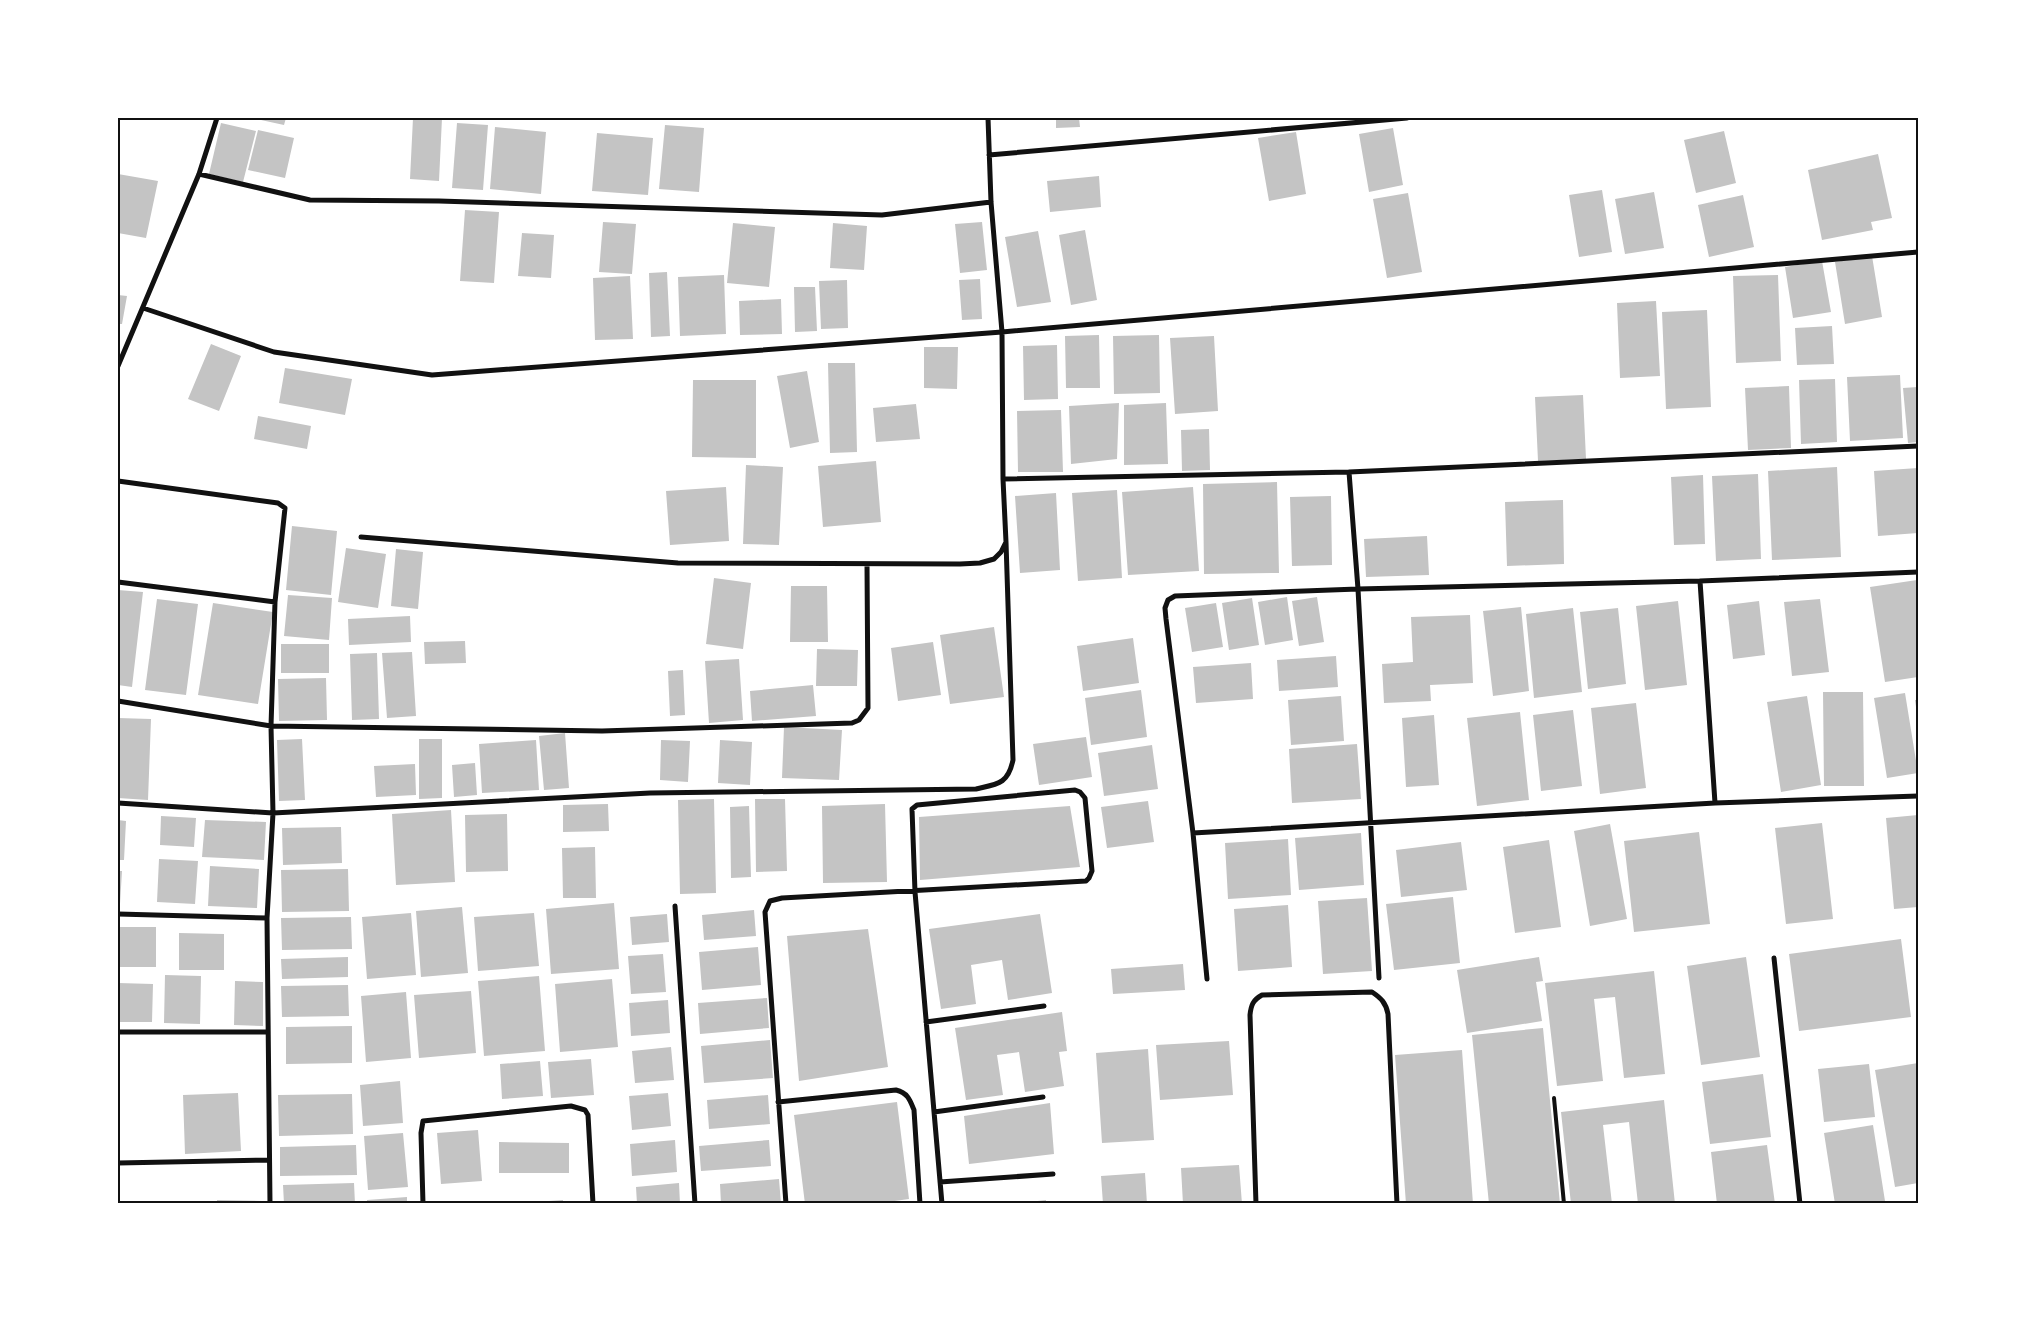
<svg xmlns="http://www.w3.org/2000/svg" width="2036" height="1321" font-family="'Playfair Display',serif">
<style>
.building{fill:#c4c4c4}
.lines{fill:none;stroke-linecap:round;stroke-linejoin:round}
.service{stroke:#111;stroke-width:4}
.minor{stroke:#111;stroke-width:5}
.neatline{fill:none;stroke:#111;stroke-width:2}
</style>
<rect width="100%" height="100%" fill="#fff"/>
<!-- building -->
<path class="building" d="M261 118H286L284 125 261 120Z
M413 118H442L439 181 410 179Z
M1056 118H1079L1080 127 1056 128Z
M221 123 256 131 243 182 209 174Z
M457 123 488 125 483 190 452 188Z
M665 125 704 128 699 192 659 189Z
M495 127 546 132 541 194 490 189Z
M1393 128 1403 185 1369 192 1359 134Z
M258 130 294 138 285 178 248 170Z
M1724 131 1736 183 1696 193 1684 140Z
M1296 132 1306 194 1269 201 1258 138Z
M597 133 653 138 648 195 592 191Z
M1878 154 1892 218 1871 222 1873 230 1822 240 1808 170Z
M118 174 158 181 146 238 118 233Z
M1099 176 1101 207 1050 212 1047 181Z
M1602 190 1612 252 1579 257 1569 195Z
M1654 192 1664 248 1625 254 1615 199Z
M1408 193 1422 272 1387 278 1373 199Z
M1743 195 1754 247 1709 257 1698 205Z
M465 210 499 212 494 283 460 281Z
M603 222 636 224 632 274 599 272Z
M982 222 987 270 960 273 955 224Z
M733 223 775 227 769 287 727 283Z
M833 223 867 226 864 270 830 268Z
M1085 230 1097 300 1071 305 1059 235Z
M1038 231 1051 302 1017 307 1005 237Z
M522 233 554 235 551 278 518 276Z
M1872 256 1882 317 1845 324 1835 262Z
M1822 261 1831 312 1793 318 1785 267Z
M667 272 670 336 651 337 649 273Z
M724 275 726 334 680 336 678 277Z
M1778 275 1781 361 1736 363 1733 276Z
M630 276 633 339 595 340 593 278Z
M980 279 982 319 962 320 959 280Z
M847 280 848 328 821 329 819 281Z
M794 287H815L817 331 795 332Z
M118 295 127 296 122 324H118Z
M781 299 782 334 740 335 739 301Z
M1656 301 1660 376 1620 378 1617 303Z
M1707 310 1711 407 1666 409 1662 312Z
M1832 326 1834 364 1797 365 1795 328Z
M1099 335 1100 388H1066L1065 336Z
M1159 335 1160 393 1114 394 1113 336Z
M1214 336 1218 411 1175 414 1170 338Z
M211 344 241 356 219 411 188 399Z
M1057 345 1058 399 1024 400 1023 346Z
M924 347H958L957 389 924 388Z
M828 363H855L857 452 830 453Z
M285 368 352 379 345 415 279 403Z
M807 371 819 442 790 448 777 376Z
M1900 375 1903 438 1850 441 1847 377Z
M1835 379 1837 442 1801 444 1799 380Z
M693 380H756V458L692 457Z
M1789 386 1791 448 1748 450 1745 388Z
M1918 387V442L1908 443 1903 388Z
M1583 395 1586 459 1538 461 1535 397Z
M1119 403 1117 459 1071 464 1069 406Z
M1166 403 1168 464 1124 465V405Z
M916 404 920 439 876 442 873 408Z
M1061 410 1063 472H1018L1017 411Z
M258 416 311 426 307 449 254 439Z
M1209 429 1210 470 1182 471 1181 430Z
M876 461 881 522 823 527 818 466Z
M746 465 783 467 779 545 743 544Z
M1837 467 1841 557 1772 560 1768 471Z
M1918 468V533L1878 536 1874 471Z
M1758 474 1761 559 1716 561 1712 476Z
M1703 475 1705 544 1674 545 1671 477Z
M1277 482 1279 573 1204 574 1203 484Z
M726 487 729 541 670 545 666 491Z
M1193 487 1199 571 1128 575 1122 492Z
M1117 490 1122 578 1078 581 1072 493Z
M1056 493 1060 570 1020 573 1015 496Z
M1331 496 1332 565 1292 566 1290 497Z
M1563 500 1564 564 1507 566 1505 502Z
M292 526 337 531 331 595 286 590Z
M1427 536 1429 575 1366 577 1364 539Z
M346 548 386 554 378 608 338 602Z
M396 549 423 552 418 609 391 606Z
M714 578 751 583 743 649 706 644Z
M1917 580 1918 677 1885 682 1870 587Z
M791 586H827L828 642H790Z
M118 590 143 592 132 687 118 685Z
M288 595 332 598 329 640 284 636Z
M1287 597 1293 640 1265 645 1258 602Z
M1317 597 1324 642 1299 646 1292 601Z
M1252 598 1259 645 1229 650 1222 603Z
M157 599 198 604 186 695 145 690Z
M1820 599 1829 672 1792 676 1784 602Z
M1678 601 1687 685 1645 690 1636 606Z
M1759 601 1765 655 1733 659 1727 605Z
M213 603 273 612 258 704 198 695Z
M1216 603 1223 647 1192 652 1185 608Z
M1521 607 1529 691 1493 696 1483 611Z
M1573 608 1582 692 1534 698 1526 614Z
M1618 608 1626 684 1588 689 1580 612Z
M1470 615 1473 683 1430 685 1431 701 1384 703 1382 664 1413 662 1411 617Z
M410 616 411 642 349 645 348 619Z
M994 627 1004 697 950 704 940 635Z
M1133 638 1139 683 1083 691 1077 646Z
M465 641 466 663 425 664 424 642Z
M933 642 941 695 898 701 891 648Z
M281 644H329V673H281Z
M817 649 858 650 857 686H816Z
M412 652 416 716 387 718 382 653Z
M377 653 379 719 352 720 350 654Z
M1336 656 1338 687 1279 691 1277 660Z
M739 659 743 720 709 723 705 661Z
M1251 663 1253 699 1196 703 1193 667Z
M683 670 685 715 670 716 668 671Z
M326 678 327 720 279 721 278 679Z
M813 685 816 716 752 721 750 691Z
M1141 690 1147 737 1091 745 1085 698Z
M1823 692H1863L1864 786H1824Z
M1905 693 1918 773 1887 778 1874 698Z
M1341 696 1344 741 1291 745 1288 700Z
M1807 696 1821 785 1781 792 1767 702Z
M1915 700H1918V714H1917Z
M1636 703 1646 788 1600 794 1591 708Z
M1573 710 1582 786 1541 791 1533 715Z
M1520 712 1529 800 1477 806 1467 718Z
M1434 715 1439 785 1406 787 1402 718Z
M118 718 151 719 148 800 118 798Z
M784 727 842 730 839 780 782 778Z
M565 733 569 788 544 790 539 736Z
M1086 737 1092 777 1039 785 1033 744Z
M302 739 305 800 279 801 277 740Z
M419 739H442V798L419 799Z
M536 740 539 790 482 793 479 744Z
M661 740 690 741 688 782 660 780Z
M720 740 752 742 750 785 718 783Z
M1357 744 1361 799 1292 803 1289 749Z
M1152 745 1158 789 1104 796 1098 753Z
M475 763 477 795 454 797 452 765Z
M415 764 416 795 376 797 374 766Z
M714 799 716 893 680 894 678 800Z
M755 799H785L787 871 756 872Z
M1148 801 1154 842 1107 848 1101 807Z
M608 804 609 831 563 832V805Z
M885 804 887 882 823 883 822 806Z
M749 806 751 877 731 878 730 807Z
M1070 806 1080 867 920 880 919 817Z
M451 810 455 882 396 885 392 814Z
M507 814 508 871 466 872 465 815Z
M1918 815V907L1894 909 1886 818Z
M161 816 196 818 194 847 160 845Z
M118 820 126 821 124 860H118Z
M205 820 266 822 264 860 202 857Z
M1822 823 1833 919 1786 924 1775 828Z
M1610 824 1627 919 1590 926 1574 831Z
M341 827 342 863 283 865 282 828Z
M1699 832 1710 924 1634 932 1624 841Z
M1361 833 1364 885 1299 890 1295 838Z
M1288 839 1291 895 1228 899 1225 843Z
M1549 840 1561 927 1515 933 1503 847Z
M1461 842 1467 890 1401 897 1396 850Z
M595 847 596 898H563L562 848Z
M159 859 198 861 195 904 157 902Z
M210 866 259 869 257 908 208 906Z
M348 869 349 911 282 912 281 870Z
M118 871H122L120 904H118Z
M1453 897 1460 963 1394 970 1386 904Z
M1367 898 1372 971 1323 974 1318 901Z
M614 903 619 969 551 974 546 909Z
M1288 905 1292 967 1238 971 1234 909Z
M462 907 468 973 421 977 416 911Z
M754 910 756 936 704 940 702 915Z
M411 913 416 975 367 979 362 917Z
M534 913 539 966 478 971 474 917Z
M667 914 669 942 632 945 630 917Z
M1040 914 1052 993 1008 1000 1002 960 971 965 976 1004 941 1009 929 929Z
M351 917 352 949 282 950 281 918Z
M118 927H156V967H118Z
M868 929 888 1067 799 1081 787 936Z
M179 933 224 934V970H179Z
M1901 939 1911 1017 1799 1031 1789 954Z
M758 947 761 985 702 990 699 952Z
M663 954 666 992 631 994 628 956Z
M348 957V977L282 979 281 959Z
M1539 957 1543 981 1536 982 1542 1021 1467 1033 1457 970Z
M1746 957 1760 1057 1701 1065 1687 966Z
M1183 964 1185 990 1113 994 1111 969Z
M1654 971 1665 1074 1624 1078 1615 997 1594 999 1603 1081 1557 1086 1545 983Z
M165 975 201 976 200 1024 164 1023Z
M539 976 545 1051 484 1056 478 981Z
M612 979 618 1047 560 1052 555 984Z
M235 981 263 982V1026L234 1025Z
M118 983 153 984 152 1022H118Z
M348 985 349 1016 282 1017 281 986Z
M471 991 476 1053 419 1058 414 995Z
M406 992 411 1058 366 1062 361 996Z
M767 998 769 1028 700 1034 698 1003Z
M668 1000 670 1033 631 1036 629 1003Z
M1062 1012 1067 1051 1059 1052 1064 1086 1025 1092 1019 1052 997 1055 1003 1095 966 1100 955 1028Z
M352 1026V1063L286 1064V1027Z
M1543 1028 1560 1204H1489L1472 1035Z
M770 1040 773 1078 704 1083 701 1046Z
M1229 1041 1233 1095 1160 1100 1156 1045Z
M671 1047 674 1080 635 1083 632 1051Z
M1148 1049 1154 1140 1102 1143 1096 1053Z
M1462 1050 1473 1204H1406L1395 1055Z
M591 1059 594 1095 551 1098 548 1062Z
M540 1061 543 1096 502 1099 500 1064Z
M1918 1063V1183L1895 1187 1875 1070Z
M1869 1064 1875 1117 1824 1122 1818 1069Z
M1763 1074 1771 1137 1710 1144 1702 1082Z
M400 1081 403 1123 363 1126 360 1085Z
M238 1093 241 1151 185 1154 183 1095Z
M668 1093 671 1126 632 1130 629 1096Z
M352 1094 353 1134 279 1136 278 1095Z
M768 1095 770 1124 709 1129 707 1100Z
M1664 1100 1675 1204H1638L1629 1122 1603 1125 1612 1204H1571L1561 1112Z
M897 1102 909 1199 873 1204H805L794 1115Z
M1050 1103 1054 1154 969 1164 964 1116Z
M1873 1125 1885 1201 1871 1204H1835L1824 1133Z
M478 1130 482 1181 441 1184 437 1133Z
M403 1133 408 1187 368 1190 364 1136Z
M675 1140 677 1172 632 1176 630 1144Z
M769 1140 771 1166 701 1171 699 1146Z
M499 1142 569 1143V1173H499Z
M356 1145 357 1175 280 1176V1147Z
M1767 1145 1775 1204H1717L1711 1152Z
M1239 1165 1242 1204H1183L1181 1168Z
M1145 1173 1147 1204H1103L1101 1176Z
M779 1179 781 1204H721L720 1184Z
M354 1183 355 1204H284L283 1185Z
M679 1183 680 1204H637L636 1187Z
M407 1197V1204H367V1200Z
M217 1200 262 1201V1204H217Z
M563 1200V1204H535V1202Z
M1046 1200V1204H1029V1202Z
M479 1201V1204H465V1202Z"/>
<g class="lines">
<!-- service -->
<path class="service" d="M1554 1098 1564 1204"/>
<!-- minor -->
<path class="minor" d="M989 155 1407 118
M199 174 310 200 439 201 882 215 991 202
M143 308 274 352 432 375 1002 332 1918 252
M118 366 199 174 217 118
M1349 472 1358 589 1379 978
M1003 479 1349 472 1918 446
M118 481 278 503 285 508 275 602 271 726 273 813 267 918 270 1204
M361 537 678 563 960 564 980 563 994 559 1001 552 1006 542 1003 479 1002 332 991 202 988 118
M1700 581 1715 803
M118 582 275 602
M118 701 271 726 602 731 852 723 859 720 868 708 867 565
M118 803 273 813 650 793 976 789C998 784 1008 784 1013 760L1006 542
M1193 833 1715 803 1918 796
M675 906 695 1204
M118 914 267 918
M1774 958 1800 1204
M1207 979 1193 833 1166 619 1165 608 1168 600 1175 596 1358 589 1700 581 1918 572
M926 1022 1044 1006
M118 1032H268
M778 1102 896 1090C908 1093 910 1100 914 1110L920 1204
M934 1112 1043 1097
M118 1163 269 1160
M940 1182 1053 1174
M423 1204 421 1133 423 1121 571 1106 585 1110 588 1115 593 1204
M786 1204 765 912 770 901 782 898 1086 881 1089 878 1092 871 1085 798 1080 792 1075 790 917 805 912 809 915 892 942 1204
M1256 1204 1250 1015C1251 1005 1253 1000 1262 995L1372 992C1381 998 1386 1003 1388 1014L1397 1204"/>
</g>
<!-- border -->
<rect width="2036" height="1321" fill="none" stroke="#ffffff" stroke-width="238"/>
<rect x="119" y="119" width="1798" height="1083" class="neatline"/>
</svg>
